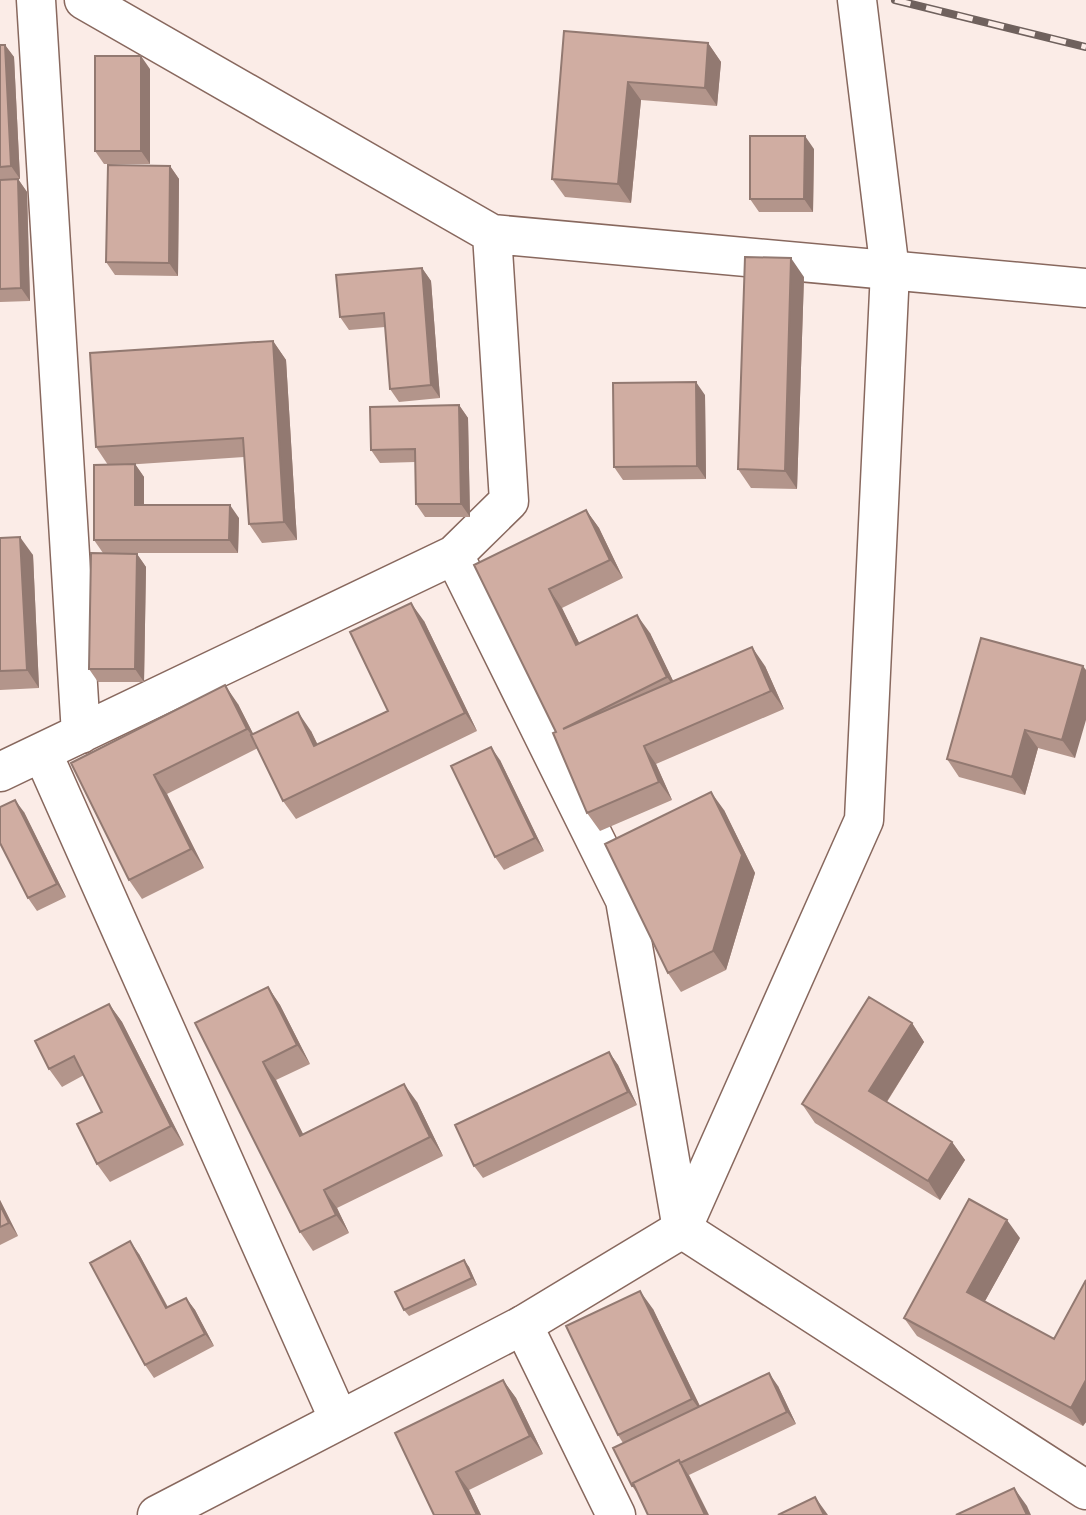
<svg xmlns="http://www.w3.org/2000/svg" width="1086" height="1515" font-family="Jost,sans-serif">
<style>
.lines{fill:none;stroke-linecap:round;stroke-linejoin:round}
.street-casing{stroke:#88685e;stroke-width:41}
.secondary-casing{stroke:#88685e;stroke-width:41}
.street{stroke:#fff;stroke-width:38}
.secondary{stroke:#fff;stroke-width:38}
.rail-casing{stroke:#6f615d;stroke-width:8}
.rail{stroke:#fbece7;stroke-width:5;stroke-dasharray:16;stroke-linecap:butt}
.wall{fill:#b3958b}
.shaded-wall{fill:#927971}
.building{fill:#d0ada2;stroke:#927971;stroke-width:2}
</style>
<rect width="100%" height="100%" fill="#fbece7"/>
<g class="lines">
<!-- street casing -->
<g class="street-casing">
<path id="street" d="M36 0 81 734
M84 0 492 234 1086 288
M454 555 625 900 682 1229 1086 1490
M42 752 339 1420
M0 772 454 555 509 501 492 234
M523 1325 616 1515"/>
</g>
<!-- secondary casing -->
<g class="secondary-casing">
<path id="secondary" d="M157 1515 523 1325 682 1229 864 820 890 271 857 0"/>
</g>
<!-- street -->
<use href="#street" class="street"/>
<!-- secondary -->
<use href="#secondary" class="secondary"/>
<!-- rail casing -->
<g class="rail-casing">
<path id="rail" d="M895 0 1086 47"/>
</g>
<!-- rail -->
<use href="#rail" class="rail"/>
</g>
<!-- wall -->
<path class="wall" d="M564 31 708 43 721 62 717 106 641 100 631 203 565 197 552 179Z
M0 45H5L14 57 20 179H18L27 192 30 301 0 302Z
M150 69V164H104L95 151Z
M814 149 813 212H759L750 199Z
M170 166 179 179 178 276 115 275 106 262Z
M422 268 431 281 440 398 399 402 390 389 385 327 349 330 340 317Z
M804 277 797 489 751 488 738 469Z
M273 341 286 360 297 540 262 543 249 524 244 457 124 465 135 464 144 477V505L239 518 238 553H103L94 540 108 465 96 447Z
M705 395 706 479 623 480 614 467Z
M459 405 468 418 470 517H425L416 504 415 462 380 463 371 450Z
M586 510 599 528 623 578 562 608 579 643 650 633 673 681 765 666 784 709 656 764 672 800 600 831 587 813 556 732 474 565Z
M0 538 33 555 39 688 0 690Z
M137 554 146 567 144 682H98L89 669Z
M424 621 477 731 296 819 283 801 258 748 167 794 204 868 142 899 129 880 71 763 238 704 253 734 311 731 318 745 388 711Z
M1083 666 1075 758 1038 748 1025 795 959 777 947 759Z
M500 760 544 851 504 870 495 857Z
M724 810 755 873 726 970 681 992 668 973Z
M24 812 66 897 37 911 28 898Z
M268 987 280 1005 310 1064 276 1080 303 1134 417 1102 443 1156 337 1208 349 1233 313 1251 300 1232 195 1023Z
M109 1004 122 1022 184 1145 110 1182 97 1164 102 1112 84 1075 62 1087 49 1069Z
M912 1023 924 1042 887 1102 952 1142 965 1160 940 1200 815 1123 802 1104Z
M609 1052 618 1065 637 1105 483 1178 474 1166Z
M0 1200 18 1236 0 1245Z
M1020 1238 985 1301 1054 1339 1086 1280V1422L1083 1426 917 1336 904 1318Z
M139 1254 168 1307 186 1298 195 1310 214 1346 154 1378 145 1365Z
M464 1260 469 1267 477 1285 409 1316 404 1310Z
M653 1309 700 1406 778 1386 796 1424 689 1475 691 1479 640 1497 632 1486 623 1443 618 1435Z
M503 1380 516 1398 543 1454 469 1490 481 1515H434Z"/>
<!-- shaded-wall -->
<path class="shaded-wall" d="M708 43 721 62 717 106 705 88Z
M5 45 14 57 20 179 11 166Z
M141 56 150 69V164L141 151Z
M628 82 641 100 631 203 618 184Z
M805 136 814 149 813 212 804 199Z
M170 166 179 179 178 276 169 263Z
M18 179 27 192 30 301 21 288Z
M791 258 804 277 797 489 785 471Z
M422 268 431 281 440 398 431 385Z
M273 341 286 360 297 540 284 522Z
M696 382 705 395 706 479 697 466Z
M459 405 468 418 470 517 461 504Z
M135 464 144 477V518L135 505Z
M230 505 239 518 238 553 229 540Z
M586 510 599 528 623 578 610 560Z
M20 537 33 555 39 688 27 670Z
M137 554 146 567 144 682 135 669Z
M549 589 562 608 589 663 576 645Z
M411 603 424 621 477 731 465 713Z
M637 615 650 633 680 695 667 677Z
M752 647 765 666 784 709 771 691Z
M1083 666 1086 670V720L1075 758 1062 740Z
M225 685 238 704 260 747 247 729Z
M298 712 311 731 327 765 314 746Z
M1025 730 1038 748 1025 795 1012 777Z
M644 746 656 764 672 800 659 782Z
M491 747 500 760 544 851 535 838Z
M154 775 167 794 204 868 191 849Z
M711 792 724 810 755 873 726 970 713 951Z
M15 800 24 812 66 897 57 884Z
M268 987 280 1005 310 1064 297 1045Z
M109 1004 122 1022 184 1145 171 1126Z
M912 1023 924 1042 882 1109 869 1091Z
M609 1052 618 1065 637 1105 628 1092Z
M263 1062 276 1080 313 1154 300 1136Z
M404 1084 417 1102 443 1156 430 1137Z
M952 1142 965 1160 940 1200 928 1181Z
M324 1190 337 1208 349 1233 336 1215Z
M0 1200 18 1236 9 1223 0 1205Z
M1007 1220 1020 1238 980 1310 967 1292Z
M130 1241 139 1254 175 1321 166 1308Z
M464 1260 469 1267 477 1285 472 1278Z
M640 1291 653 1309 705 1417 692 1399Z
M186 1298 195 1310 214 1346 205 1334Z
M769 1373 778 1386 796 1424 787 1412Z
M503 1380 516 1398 543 1454 530 1436Z
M1086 1380V1422L1083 1426 1071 1408Z
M679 1460 691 1479 709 1515H705Z
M456 1472 469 1490 481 1515H477Z
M1014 1488 1027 1506 1031 1515H1027Z
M815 1497 828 1515H824Z"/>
<!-- building -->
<path class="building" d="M564 31 708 43 705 88 628 82 618 184 552 179Z
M0 45H5L11 166 0 167Z
M95 56H141V151H95Z
M750 136H805L804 199H750Z
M108 165 170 166 169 263 106 262Z
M18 179 21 288 0 289V180Z
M745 257 791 258 785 471 738 469Z
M422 268 431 385 390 389 384 313 340 317 336 275Z
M273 341 284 522 249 524 243 438 96 447 90 353Z
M696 382 697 466 614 467 613 383Z
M459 405 461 504H416L415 449 371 450 370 407Z
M135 464V505H230L229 540H94V465Z
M586 510 610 560 549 589 576 645 637 615 667 677 563 729 752 647 771 691 644 746 659 782 587 813 553 733 556 732 474 565Z
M20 537 27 670 0 671V538Z
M91 553 137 554 135 669H89Z
M411 603 465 713 283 801 251 735 298 712 314 746 388 711 350 632Z
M981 638 1083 666 1062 740 1025 730 1012 777 947 759Z
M225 685 247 729 154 775 191 849 129 880 71 763Z
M491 747 535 838 495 857 451 766Z
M711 792 742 855 713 951 668 973 605 844Z
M15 800 57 884 28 898 0 843V807Z
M268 987 297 1045 263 1062 300 1136 404 1084 430 1137 324 1190 336 1215 300 1232 195 1023Z
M869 997 912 1023 869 1091 952 1142 928 1181 802 1104Z
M109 1004 171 1126 97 1164 77 1124 102 1112 74 1056 49 1069 35 1041Z
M609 1052 628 1092 474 1166 455 1125Z
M969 1199 1007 1220 967 1292 1054 1339 1086 1280V1380L1071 1408 904 1318Z
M0 1205 9 1223 0 1227Z
M130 1241 166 1308 186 1298 205 1334 145 1365 90 1263Z
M464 1260 472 1278 404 1310 395 1292Z
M640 1291 692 1399 618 1435 566 1326Z
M769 1373 787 1412 680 1463 679 1460 633 1483 634 1485 632 1486 613 1448Z
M503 1380 530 1436 456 1472 477 1515H434L395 1433Z
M679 1460 705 1515H648L633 1483Z
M1014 1488 1027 1515H956Z
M815 1497 824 1515H778Z"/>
</svg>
